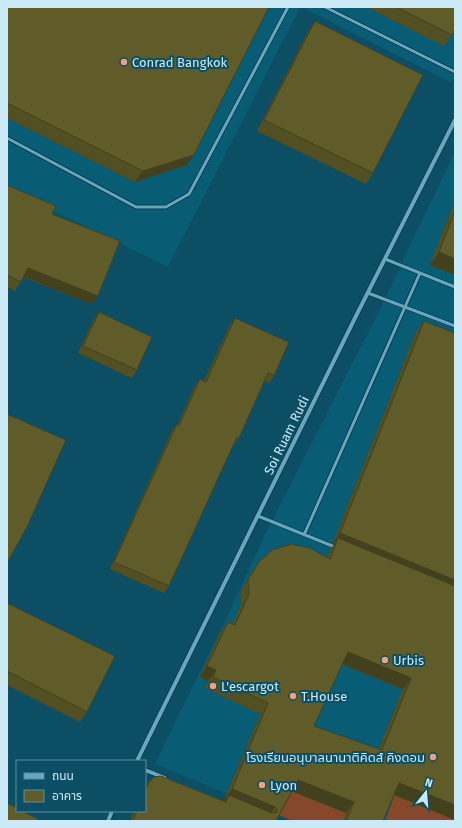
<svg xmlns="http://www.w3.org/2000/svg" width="462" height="828" font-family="'Fira Sans','Noto Sans Thai',sans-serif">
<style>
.built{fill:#085c74}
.garden{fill:#85482a}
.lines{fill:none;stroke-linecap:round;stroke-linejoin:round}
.service-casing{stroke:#003343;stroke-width:4.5}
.minor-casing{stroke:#003343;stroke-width:5.5}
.service{stroke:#6aa5be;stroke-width:3}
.minor{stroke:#6aa5be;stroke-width:4}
.wall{fill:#524f23;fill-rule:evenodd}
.shaded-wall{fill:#42401d}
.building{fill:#5f5c29;stroke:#42401d;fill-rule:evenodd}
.poi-dot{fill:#f1a17c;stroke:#0c4f64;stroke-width:1.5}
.labels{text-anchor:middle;stroke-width:4;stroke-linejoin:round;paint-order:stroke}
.poi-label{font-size:13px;fill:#cce9f6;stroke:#0c4f64;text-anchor:start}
.street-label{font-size:13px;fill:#cce9f6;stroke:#0c4f64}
</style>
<rect width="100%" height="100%" fill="#0c4f64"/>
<!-- built -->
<path class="built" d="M7 7H300L168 267 7 188Z
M301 7H455V76L452 83Z
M455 151V821H293L155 764 225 621 265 535 379 311Z"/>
<!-- garden -->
<path class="garden" d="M248 758 361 790 351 821H293L227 794Z
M398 786 455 810V821H385Z"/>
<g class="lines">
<!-- service casing -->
<g class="service-casing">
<path id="service" d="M325 7 455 72
M7 138 136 207H166L189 194 288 7
M385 259 455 287
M368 293 455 326
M258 516 335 547
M304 535 420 273"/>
</g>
<!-- minor casing -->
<g class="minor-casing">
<path id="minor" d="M137 761 356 316 455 120
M145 770 165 778
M108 821 112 811"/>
</g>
<!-- service -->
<use href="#service" class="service"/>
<!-- minor -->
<use href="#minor" class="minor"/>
</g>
<!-- wall -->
<path class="wall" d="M7 7 187 165 135 182 7 118Z
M367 7H455L452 35 444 46Z
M315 21 373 173 366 184 257 131 308 32Z
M7 185 52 214 98 296 92 304 23 277 21 282 15 291 7 287Z
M455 201V275L430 265Z
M99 312 137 370 132 378 78 353 94 319Z
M235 318 274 376 269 383 265 381 239 438 234 445 233 444 169 586 164 593 110 569 172 431 177 424H178L195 386 200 379 204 381 230 325Z
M424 321 455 333V820L394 795 383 821H343L346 813 292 791 276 821H130L134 811H145V788L149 782 225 801 226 800H224L261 714 205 688 208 681 200 677 220 633 228 622 233 624 241 605V591L251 573 259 562 327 557 331 549 334 544 333 543 416 332ZM342 664 403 689 379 749 314 726Z
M7 603 87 712 80 722 7 685Z"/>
<!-- shaded-wall -->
<path class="shaded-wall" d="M194 155 187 165 135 182 143 171Z
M439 252 455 259V275L430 265Z
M28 268 98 296 92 304 22 276Z
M340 533 455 580V594L338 538 334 544 333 543Z
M348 652 411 678 403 689 340 663Z
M207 666 216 670 208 681 200 677Z
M298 780 354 802 346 813 291 791Z
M399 783 455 805V820L392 794Z
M232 789 275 807 267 818 229 795 226 800H224Z"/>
<!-- building -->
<path class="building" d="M7 7H269L194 155 143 171 7 103Z
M396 7H455V29L452 35Z
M315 21 423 75 373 173 264 120Z
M7 185 56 206 52 214 120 241 98 296 28 268 21 282 7 275Z
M455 211V259L439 252Z
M99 312 152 337 137 370 83 346Z
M235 318 289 342 274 376 268 373 239 438 237 437 169 586 114 562 177 424 179 425 200 379 206 382Z
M424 321 455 333V580L340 533Z
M7 414 66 440 27 527 7 563Z
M338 538 455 586V805L399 783 383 821H346L354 802 298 780 276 821H133L137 811H145V792L149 782 154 777 161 776 226 802 229 795 272 813 277 812V809L275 807 232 789 268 703 213 677 216 670 207 666 228 622 235 625 249 594 248 580 259 562 272 550 291 544 310 548 330 559ZM348 652 411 678 382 750 314 726Z
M7 603 115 656 87 712 7 671Z
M7 803 17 808V811H22L38 819 37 821H7Z"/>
<!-- markers -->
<g class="poi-dot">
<circle cx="124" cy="62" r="4"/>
<circle cx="385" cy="660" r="4"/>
<circle cx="213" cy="686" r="4"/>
<circle cx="293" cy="696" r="4"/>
<circle cx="433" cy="757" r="4"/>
<circle cx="262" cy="785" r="4"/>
</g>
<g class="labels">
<!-- poi labels -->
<g class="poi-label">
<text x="132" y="67">Conrad Bangkok</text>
<text x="393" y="665">Urbis</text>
<text x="221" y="691">L'escargot</text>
<text x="301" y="701">T.House</text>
<text x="425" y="762" text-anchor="end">โรงเรียนอนุบาลนานาติคิดส์ คิงดอม</text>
<text x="270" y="790">Lyon</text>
</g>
<!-- street labels -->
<g class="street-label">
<text transform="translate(286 435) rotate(-64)" y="5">Soi Ruam Rudi</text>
</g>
</g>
<!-- border -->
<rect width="462" height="828" fill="none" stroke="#cce9f6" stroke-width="16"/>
<!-- legend -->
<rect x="16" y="760" width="130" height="52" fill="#0c4f64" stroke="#598d9e"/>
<rect x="24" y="773" width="20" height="6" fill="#6aa5be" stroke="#598d9e"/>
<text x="52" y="780" font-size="12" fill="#cce9f6">ถนน</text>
<rect x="24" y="790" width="20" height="12" fill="#5f5c29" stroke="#598d9e"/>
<text x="52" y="800" font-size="12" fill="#cce9f6">อาคาร</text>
<!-- north arrow -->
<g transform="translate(426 792) rotate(17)" stroke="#0c4f64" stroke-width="3" paint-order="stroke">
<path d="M0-3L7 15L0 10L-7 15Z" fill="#cce9f6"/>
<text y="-6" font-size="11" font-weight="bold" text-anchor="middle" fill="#cce9f6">N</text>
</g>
</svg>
